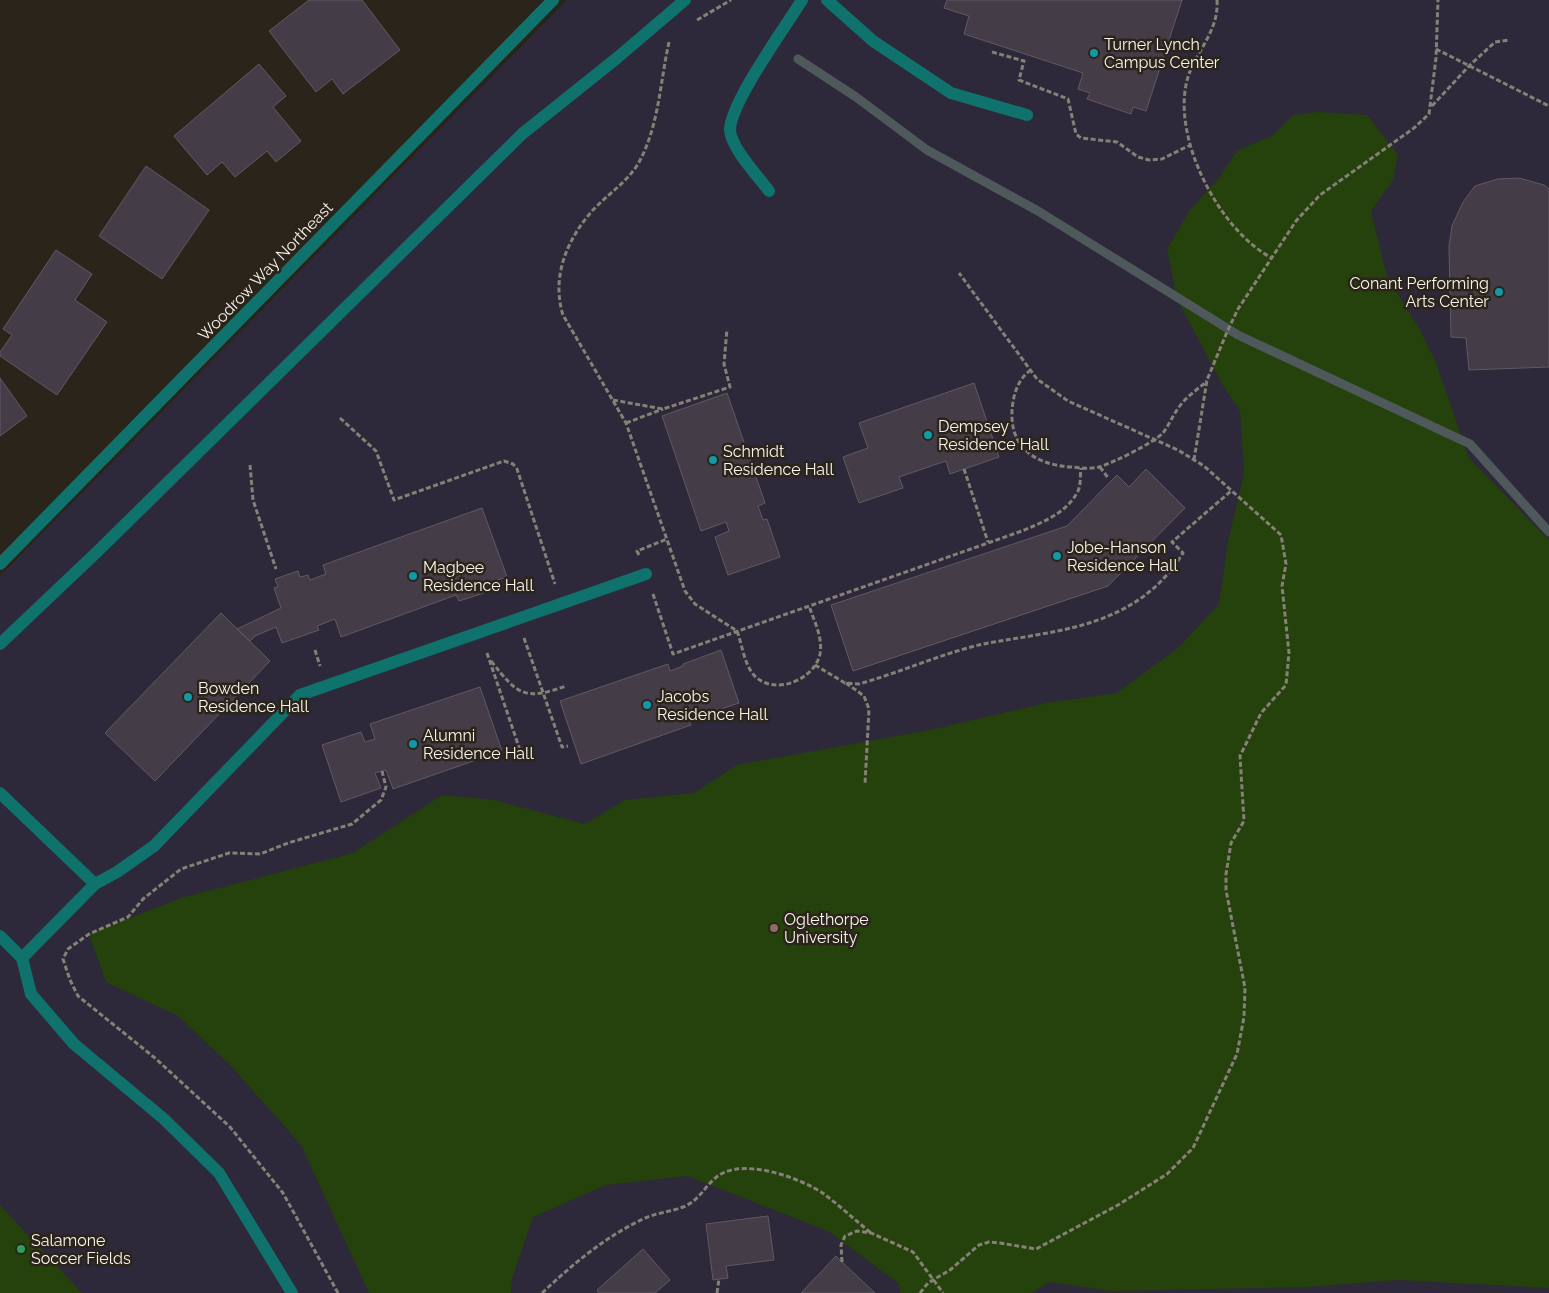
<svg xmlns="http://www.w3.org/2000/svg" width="1549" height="1293" font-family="Raleway,sans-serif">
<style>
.education{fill:#2d293a}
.green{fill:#25410c}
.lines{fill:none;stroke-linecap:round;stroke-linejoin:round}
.stream{stroke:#4f595b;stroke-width:9}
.building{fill:#443d47;stroke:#615964}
.path{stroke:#868077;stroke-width:3;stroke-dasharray:5 2.5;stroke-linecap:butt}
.lane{stroke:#0f726c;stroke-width:12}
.street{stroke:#0f726c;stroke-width:12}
.culture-dot{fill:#0f9aa8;stroke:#2b241a;stroke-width:2}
.education-dot{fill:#8d6e63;stroke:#2b241a;stroke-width:2}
.leisure-dot{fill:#2e9e5b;stroke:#2b241a;stroke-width:2}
.labels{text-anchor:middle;stroke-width:5;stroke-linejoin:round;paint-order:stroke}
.poi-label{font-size:16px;fill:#f9f4ed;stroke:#2b241a;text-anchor:start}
.street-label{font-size:16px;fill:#f9f4ed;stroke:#2b241a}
</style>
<rect width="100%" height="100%" fill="#2b241a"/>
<!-- education -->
<path class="education" d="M567 0H1549V1293H0V576Z"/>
<!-- green -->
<path class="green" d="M1318 112 1367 115 1398 155 1393 180 1371 211 1387 277 1419 328 1436 363 1469 458 1549 540V1288L1398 1280 1306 1287 1111 1291 1049 1282 1031 1293H900L899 1284 828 1231 687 1176 606 1185 533 1217 512 1279 511 1293H369L301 1145 233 1068 178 1016 106 982 89 934 181 898 353 853 442 795 494 800 585 824 625 800 694 793 737 765 930 730 1046 703 1117 693 1177 649 1219 604 1228 541 1244 474 1240 411 1222 384 1177 299 1167 249 1190 210 1219 178 1237 151 1273 135 1293 115Z
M0 1205 82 1293H0Z"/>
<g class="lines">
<!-- stream -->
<path class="stream" d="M798 59 856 97 927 150 1038 211 1238 335 1470 444 1549 532"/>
</g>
<!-- building -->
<path class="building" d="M309 0H362L400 50 343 94 332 79 316 92 269 31Z
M947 0H1182L1146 111 1133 107 1131 114 1087 99 1090 93 1078 89 1083 73 964 34 969 16 944 8Z
M259 64 286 96 273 107 301 141 276 162 267 151 235 177 222 162 207 175 174 136Z
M146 166 209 210 162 279 99 236Z
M1519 178 1544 185 1549 189V367L1469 370 1466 338 1451 337 1449 246 1452 226 1463 202 1475 186 1498 179Z
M56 250 92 274 75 300 107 322 57 395 0 356V352L12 335 3 329Z
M0 378 27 416 0 436Z
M974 383 999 457 950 474 946 461 899 477 903 488 859 503 843 457 868 448 859 423Z
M727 393 765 503 758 506 763 520 767 519 780 557 728 575 715 537 729 531 726 522 701 531 662 416Z
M1146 469 1185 508 1108 586 853 671 831 605 1067 526 1117 475 1129 487Z
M482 508 507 577 481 585 484 593 459 601 456 595 341 637 335 619 317 626 319 630 282 643 276 627 255 636 250 641 237 629 281 608 274 588 278 587 275 579 298 571 300 577 308 575 310 580 326 574 323 565Z
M221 613 270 661 155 781 105 733Z
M721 650 739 703 700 716 697 707 686 711 691 725 581 764 560 701 668 664 670 671 683 666V664Z
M480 687 502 751 393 789 386 770 382 771 375 773 381 788 341 802 322 745 361 732 365 742 375 739 370 724Z
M768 1216 774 1260 726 1266 728 1278 713 1280 706 1224Z
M643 1249 670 1280 655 1293H599L597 1290Z
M836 1256 842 1262 875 1293H801Z"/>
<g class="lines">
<!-- path -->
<path class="path" d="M1217 0C1219 29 1199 48 1189 74 1168 133 1219 231 1272 258
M697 20 731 0
M669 42C660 82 659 127 638 164 626 183 608 194 593 210 567 239 551 277 563 315L626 423 685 591 695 604 737 631C742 644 744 663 753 674 772 697 814 681 820 654 823 637 814 621 809 606
M1436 49 1549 106
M992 52 1024 61 1019 80 1068 99 1076 134 1081 138 1117 142 1138 157 1149 160 1162 159 1190 145
M1432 106 1470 65 1495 42 1509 40
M1031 370C1020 377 1015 390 1013 402 1006 445 1033 465 1072 467 1081 468 1091 469 1099 467 1113 463 1153 443 1163 433 1169 425 1173 415 1179 407 1186 397 1198 389 1207 381
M613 400 663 409 730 387 724 364 727 329
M340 418 376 451 394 500 504 461 513 464 517 469 555 584
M626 423 663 409
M1194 460 1207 380 1227 332 1238 309 1296 221 1320 195 1414 128 1429 114 1436 58 1438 0
M250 465 253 500 276 569
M1100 467 1109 479
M964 469 988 542
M639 555 637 551 667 539
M653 594 673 654 1022 531C1043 522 1067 513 1078 491 1081 485 1080 475 1081 468
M524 638 562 747 568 746
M315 650 320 666
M487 653 522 756
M491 661C518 695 524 701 566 686
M815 665 845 683 859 684C898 673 936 656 975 646 995 641 1015 639 1036 635 1097 625 1149 608 1183 553L1172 542 1231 491
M846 683 864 696 869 709 865 784
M842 1262 841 1245 845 1236 857 1231 871 1233 913 1252 943 1293
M338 1293 283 1193 230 1127 155 1058 78 996 70 980 63 959 68 949 89 934 128 917 143 899 181 869 229 853 260 854 288 843 352 824 381 800 386 787 382 771
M542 1293C573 1264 605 1237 643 1219 655 1213 670 1212 683 1207 702 1200 706 1181 723 1173 749 1160 801 1178 824 1194 840 1206 855 1220 871 1233
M717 1293 719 1279
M920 1293 928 1283 950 1270 979 1245 989 1242 1000 1243 1036 1249 1118 1205 1167 1174 1193 1148 1237 1054 1244 1017 1245 988 1226 890V874L1231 843 1244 821 1240 756 1261 713 1286 685 1289 653 1282 586 1286 564 1281 535 1204 466 1178 450 1068 401 1037 379 959 273"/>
<!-- lane -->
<path class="lane" d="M827 0 873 41 951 93 1027 115
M769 191C758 176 731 148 730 130 730 103 786 26 802 0
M0 644 98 551 522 134 617 58 685 0
M0 793 95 884 22 958 0 936
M31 994 74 1044 164 1119 219 1173 292 1293"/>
<!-- street -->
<path class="street" d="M0 564 553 0
M95 884 117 872 154 846 300 695 646 574
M22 958 31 994"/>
</g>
<!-- markers -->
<g class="culture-dot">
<circle cx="1094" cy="53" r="5"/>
<circle cx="1499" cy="292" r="5"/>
<circle cx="928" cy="435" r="5"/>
<circle cx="713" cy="460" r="5"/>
<circle cx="1057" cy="556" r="5"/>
<circle cx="413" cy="576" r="5"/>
<circle cx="188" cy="697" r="5"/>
<circle cx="647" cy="705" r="5"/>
<circle cx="413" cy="744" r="5"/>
</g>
<circle class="education-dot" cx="774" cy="928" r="5"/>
<circle class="leisure-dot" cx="21" cy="1249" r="5"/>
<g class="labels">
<!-- poi labels -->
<g class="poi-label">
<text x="1104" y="50">Turner Lynch<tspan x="1104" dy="18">Campus Center</tspan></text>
<text x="1489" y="289" text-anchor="end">Conant Performing<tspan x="1489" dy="18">Arts Center</tspan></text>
<text x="938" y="432">Dempsey<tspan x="938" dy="18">Residence Hall</tspan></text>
<text x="723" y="457">Schmidt<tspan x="723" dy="18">Residence Hall</tspan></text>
<text x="1067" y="553">Jobe-Hanson<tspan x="1067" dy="18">Residence Hall</tspan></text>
<text x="423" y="573">Magbee<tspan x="423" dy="18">Residence Hall</tspan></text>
<text x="198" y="694">Bowden<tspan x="198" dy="18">Residence Hall</tspan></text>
<text x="657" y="702">Jacobs<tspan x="657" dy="18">Residence Hall</tspan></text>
<text x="423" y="741">Alumni<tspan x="423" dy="18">Residence Hall</tspan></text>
<text x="784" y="925">Oglethorpe<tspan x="784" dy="18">University</tspan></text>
<text x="31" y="1246">Salamone<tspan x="31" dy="18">Soccer Fields</tspan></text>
</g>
<!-- street labels -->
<g class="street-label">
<text transform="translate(265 271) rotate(-46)" y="6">Woodrow Way Northeast</text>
</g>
</g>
</svg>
